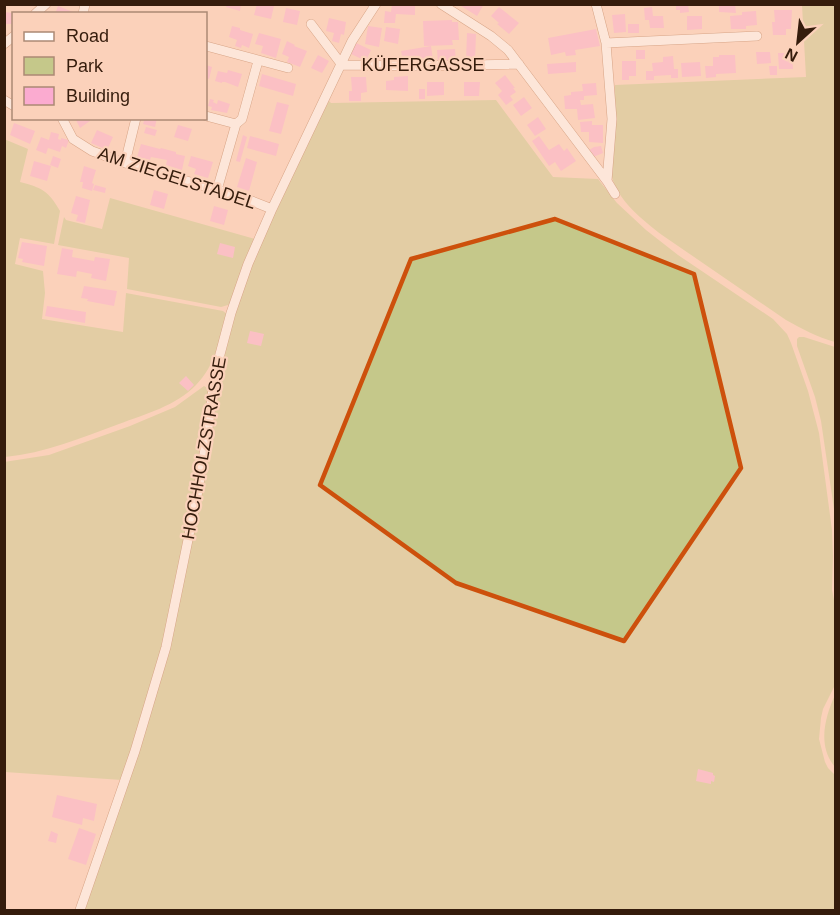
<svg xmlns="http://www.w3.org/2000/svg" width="840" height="915" font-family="Arial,sans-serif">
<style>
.green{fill:#c5c88a}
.building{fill:#fbabd0}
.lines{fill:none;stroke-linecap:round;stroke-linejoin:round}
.street-casing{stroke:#ad6e49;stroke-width:10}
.street{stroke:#fff;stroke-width:9}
.marked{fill:none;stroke:#cd500c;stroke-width:4.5;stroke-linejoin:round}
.labels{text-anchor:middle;stroke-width:4.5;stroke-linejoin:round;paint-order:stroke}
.street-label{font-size:18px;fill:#351c0c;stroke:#fbd1ba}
</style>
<rect width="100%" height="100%" fill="#fbd1ba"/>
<!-- green -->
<path class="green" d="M802 5H835V342C817 337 802 329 786 320L662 235C643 220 618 201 612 177L615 85 806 77Z
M496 100 553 177 598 179 617 203 646 230 678 255 773 319 787 334 791 343 808 391 819 433 832 530 833 556 832 590 836 610 835 685 823 709 821 718 819 739 825 762 828 768 835 775V910H84L127 786 149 717 220 367 233 319 260 244 315 127 329 101 331 103Z
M4 139 28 149 20 182C42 188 48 190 60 211L54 244 20 238 15 264 43 271 45 293 42 319 123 332 126 293 223 311 227 314C220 339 215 366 196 385 176 406 145 414 119 424 81 438 45 453 5 457Z
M110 198 255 239 230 303 228 305 221 307 127 289 129 258 58 245 64 217 66 220 102 229Z
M799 337H804L835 347V516L821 421 815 397 797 346V339Z
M204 386 209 389 208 405C194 488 182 571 160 653 149 695 134 738 122 780L5 772 4 462 49 455 130 426 175 407Z
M835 695V767C817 746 825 717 835 695Z"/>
<!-- building -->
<path class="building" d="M227 4H241L240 11 226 7Z
M257 4 274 6 271 19 254 15Z
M392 4H415V15L396 14 395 23H384L385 11 391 12Z
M458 4H484L477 16Z
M688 4 689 12 680 13V10H676V6Z
M719 4H735L736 13 719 12Z
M58 6 73 12 72 14H55Z
M499 7 519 23 509 34 497 24 499 23 491 16Z
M652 7 653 16H663L664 28H650L649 20H645L644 8Z
M286 8 300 11 297 25 283 22Z
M774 10H792L791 29H786V35H773L772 22H775Z
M756 11 757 25 746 26V29H731L730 16 742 15V12Z
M4 12 13 13 14 24H4Z
M625 14 626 32 614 33 612 15Z
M687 16H702V29L687 30Z
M329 18 346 22 344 35 341 34 339 43 332 41 334 33 326 31Z
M452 20V22H458L459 40H452L453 45 424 46 423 21Z
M628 24H639V33H628Z
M232 26 240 28V30L253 34 249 48 242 45 241 48 235 46 237 40 229 37Z
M368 26 382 28 379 47 365 44Z
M386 27 400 29 398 44 384 41Z
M596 29 600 46 575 50 576 55 566 56 565 52 551 55 548 38Z
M259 33 281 39 276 58 261 53 263 46 255 44Z
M467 33 476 34 475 61 466 60Z
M287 41 295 45 294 46 307 51 300 67 287 62 289 57 282 54Z
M356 43 371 50 366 61 351 54Z
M431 46 433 60 424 61 423 58 403 61 401 51Z
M455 49 456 61 438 62 437 50Z
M636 50H645V59H636Z
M756 52H770L771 63 757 64Z
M778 53H792L793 69H779Z
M318 55 329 61 322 73 311 68Z
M719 55H735L736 73 716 74V77L706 78 705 66H713V57H719Z
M673 56 674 69H678V78H671V75L654 76V80H646V71H653L652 63 663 62V57Z
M622 61H636V76H629V80H622Z
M576 62V72L548 74 547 64Z
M700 62 701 76 682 77 681 63Z
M206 65 212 67 209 79 206 78Z
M769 66H777V75H770Z
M228 70 242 74 238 87 225 82H222V83L215 81 218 71 227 73Z
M262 74 296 84 293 96 259 86Z
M505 75 515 88H513L516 92 510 96 513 100 506 105 498 95 502 91 495 83Z
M408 76V91L386 90V81L394 80V77Z
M351 77H366L367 92 361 93V101H349V91H352Z
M427 82H444V95L427 96Z
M464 82H480L479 96H464Z
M596 83 597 95 584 96V100H580L581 105 593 104 595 118 578 120 577 109H565L564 96 571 95V92L583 91 582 84Z
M419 89H425V99H419Z
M524 97 532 108 521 116 513 105Z
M210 99 214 100 213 102 217 104 218 100 230 104 227 113 211 110 212 107 208 106Z
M277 102 289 105 281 134 269 131Z
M538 117 546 129 535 136 527 125Z
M75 118H89L90 121 80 128Z
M145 118H157L155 127 143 124Z
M592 121V125H603V143L589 142V132H581L580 122Z
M14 123 35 131 30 144 10 135Z
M178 125 192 129 188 141 174 137Z
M146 127 157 130 155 136 144 133Z
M97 130 113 137 107 150 91 143Z
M51 132 59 134 58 139 61 140V138L69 140 66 148 62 146 60 152 48 148 46 154 36 150 41 137 49 140Z
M243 135 247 137 240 162 236 161Z
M250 136 279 144 276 156 247 148Z
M539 136 549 150 559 144 564 151 567 148 576 161 561 171 555 162 549 166 532 141Z
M141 144 160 149 161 148 176 152V154L185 156 182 170 166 165 167 160 151 157 150 160 137 157Z
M601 146 603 153 593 157 589 150 594 147Z
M53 156 61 159 58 168 50 165Z
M191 156 213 162 208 178 194 174 196 169 188 166Z
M246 158 257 162 249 191 237 187Z
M34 161 51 166 47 181 30 176Z
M84 166 96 170 92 183 94 184 92 191 82 188 83 182H80Z
M95 185 106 188 105 193 93 190Z
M154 190 168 194 164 209 150 205Z
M76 196 90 200 85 223 76 221 78 215 71 213Z
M214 206 228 210 224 225 210 221Z
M22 242 47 246 44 266 22 262 23 259 18 258Z
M220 243 235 247 233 258 217 254Z
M62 248 73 250 72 257 94 261 95 257 110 259 106 281 91 278 92 274 77 271 76 277 57 274Z
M84 286 117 291 114 306 87 301 88 299 81 298Z
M47 306 86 312 85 323 45 316Z
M250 331 264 334 261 346 247 343Z
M186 376 194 385 188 391 179 383Z
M698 769 713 773V775L715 776 714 782 711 781V784L696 781Z
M57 795 97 804 94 821 83 818 82 825 52 817Z
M79 828 96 834 86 865 68 859Z
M51 831 58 834 56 843 48 841Z"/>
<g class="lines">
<!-- street casing -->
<g class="street-casing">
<path id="street" d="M441 4 491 36 508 50 607 181 615 194
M596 4 606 43 612 119 607 181
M35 14 46 4
M83 14 85 4
M311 24 342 65 413 66 519 64
M606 43 757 36
M4 44 14 36
M206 46 288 68
M4 100 14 106
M206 116 236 124
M62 118 73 139 92 151 125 163 242 197 272 209
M125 163 136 118
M217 190 236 124 242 119 258 61
M80 910 135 751 166 647 197 496 207 436 215 373 231 313 248 264 272 209 352 41 376 4"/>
</g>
<!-- street -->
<use href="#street" class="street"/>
</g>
<!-- marked area -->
<path d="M0 0H840V915H0ZM555 219 694 274 741 468 624 641 456 583 320 485 411 259Z" fill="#fbd1ba" fill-opacity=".55" fill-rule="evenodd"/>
<path class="marked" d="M555 219 694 274 741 468 624 641 456 583 320 485 411 259Z"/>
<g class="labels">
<!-- street labels -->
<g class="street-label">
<text x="423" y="71">KÜFERGASSE</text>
<text transform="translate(177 178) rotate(18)" y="6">AM ZIEGELSTADEL</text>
<text transform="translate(204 448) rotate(-80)" y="6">HOCHHOLZSTRASSE</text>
</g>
</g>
<!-- border -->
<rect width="840" height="915" fill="none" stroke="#351c0c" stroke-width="12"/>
<!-- legend -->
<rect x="12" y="12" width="195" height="108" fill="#fbd1ba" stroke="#ac8974" stroke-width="1.5"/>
<rect x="24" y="32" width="30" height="9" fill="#ffffff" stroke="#ac8974" stroke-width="1.5"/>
<text x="66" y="42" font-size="18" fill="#351c0c">Road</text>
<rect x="24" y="57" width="30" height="18" fill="#c5c88a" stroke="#ac8974" stroke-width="1.5"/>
<text x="66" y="72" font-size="18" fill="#351c0c">Park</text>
<rect x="24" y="87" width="30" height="18" fill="#fbabd0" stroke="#ac8974" stroke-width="1.5"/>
<text x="66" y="102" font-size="18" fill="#351c0c">Building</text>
<!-- north arrow -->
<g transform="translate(798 42) rotate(207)" stroke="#fbd1ba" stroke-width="4.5" paint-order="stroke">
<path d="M0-4.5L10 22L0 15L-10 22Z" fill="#351c0c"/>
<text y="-9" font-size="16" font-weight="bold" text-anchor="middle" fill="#351c0c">N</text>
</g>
</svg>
